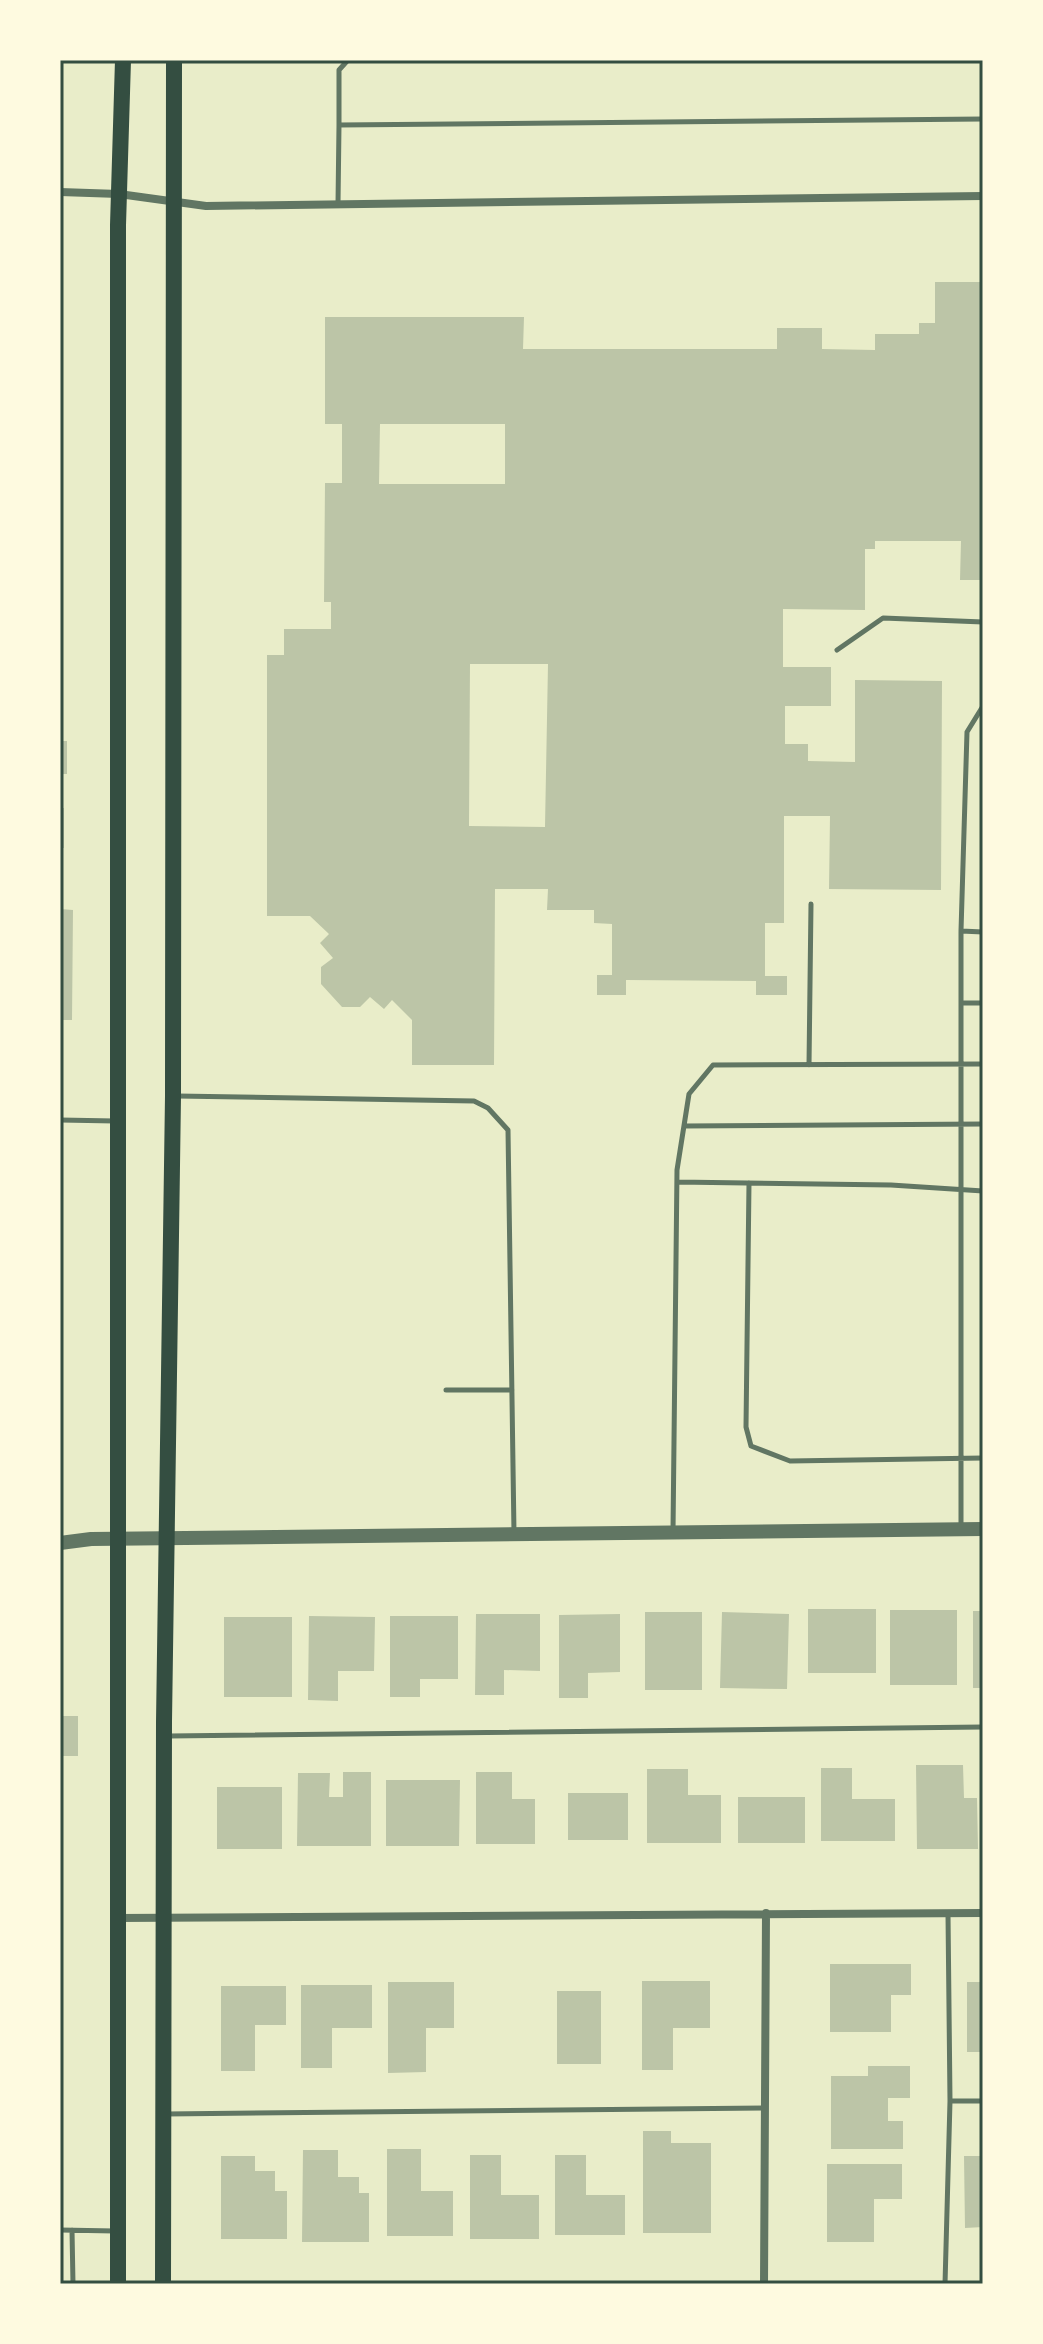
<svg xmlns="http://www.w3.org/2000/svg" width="1043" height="2344" font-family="Karla,sans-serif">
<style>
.building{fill:#bcc5a7;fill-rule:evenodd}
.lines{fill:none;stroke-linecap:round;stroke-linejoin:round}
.service{stroke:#617663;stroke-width:5}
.minor{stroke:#617663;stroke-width:8}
.tertiary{stroke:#617663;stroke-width:14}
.secondary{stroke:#344e41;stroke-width:16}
.neatline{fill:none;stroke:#344e41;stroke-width:3}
</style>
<rect width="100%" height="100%" fill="#e9edc9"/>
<!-- building -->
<path class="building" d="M935 282H983V580H960L961 541H875V549H865V610L783 609V667H831V706H785V744H808V761L855 762V680L942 681 941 890 829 889 830 816H784V923H765V976H787V995H756V981L626 980V995H597V975H612V924L594 923V910H547L548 889H495L494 1065H412V1020L392 1000 384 1009 370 997 360 1007H342L321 984V967L333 958 320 943 329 934 310 916H267V655H284V629H331V602H324L325 483H342V424H325V317H524L523 349H777V328H822V349L875 350V334H919V323H935ZM380 424H505V484H379ZM470 664H548L545 827 469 826Z
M60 741H67V774H60Z
M60 808H64V848H60Z
M60 909 73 910 72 1020H60Z
M808 1609H876V1673H808Z
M890 1610H957V1685H890Z
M973 1611H983V1688H973Z
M645 1612H702V1690H645Z
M722 1612 789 1614 787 1689 720 1688Z
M476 1614H540V1671L504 1670V1695H475Z
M620 1614V1672L588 1673V1698H559V1615Z
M309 1616 375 1617 374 1671H338V1701L308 1700Z
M390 1616H458V1679H420V1697H390Z
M224 1617H292V1697H224Z
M60 1716H78V1756H60Z
M916 1765H963L964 1798H977L978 1849H917Z
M821 1768H852V1799H895V1841H821Z
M647 1769H688V1795H721V1843H647Z
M343 1772H371V1846H297L298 1773H330L329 1797H343Z
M476 1772H512V1799H535V1844H476Z
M386 1780H460L459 1846H386Z
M217 1787H282V1849H217Z
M568 1793H628V1840H568Z
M738 1797H805V1843H738Z
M830 1964H911V1995H891V2032H830Z
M642 1981H710V2028H673V2070H642Z
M388 1982H454V2028H426V2072L388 2073Z
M967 1982H983V2052H967Z
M301 1985H372V2028H332V2068H301Z
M221 1986H286V2025H255V2071H221Z
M557 1991H601V2064H557Z
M868 2066H910V2098H888V2121H903V2149H831V2076H868Z
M643 2131H671V2143H711V2233H643Z
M387 2149H421V2191H453V2236H387Z
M303 2150H338V2177H359V2193H369V2242H302Z
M470 2155H501V2195H539V2239H470Z
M555 2155H586V2195H625V2235H555Z
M221 2156H255V2171H275V2191H287V2239H221Z
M964 2156H983V2227L965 2228Z
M827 2164H902V2199H874V2242H827Z"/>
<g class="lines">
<!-- service -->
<path class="service" d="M348 60 339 70V125L983 119
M338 204 339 125
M837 650 883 618 983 622
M961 931 983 932
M961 1003H983
M809 1065 811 904
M177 1096 474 1101 488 1108 508 1130 514 1533
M60 1120 115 1121
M684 1126 983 1124
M677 1182 891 1185 983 1191
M749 1183 746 1427 751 1446 790 1461 983 1458
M446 1390H512
M961 1528V931L967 732 983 706
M673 1532 677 1170 689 1094 713 1065 983 1064
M169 1736 983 1727
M950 2101H983
M166 2114 764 2108
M60 2230 115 2231
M72 2230 73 2284
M945 2284 950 2101 948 1914"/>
<!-- minor -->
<path class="minor" d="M60 192 119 194 206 206 983 196
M118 1918 983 1913
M764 2284 766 1913"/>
<!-- tertiary -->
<path class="tertiary" d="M60 1543 91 1539 983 1529"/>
<!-- secondary -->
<path class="secondary" d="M118 2284V225L123 60
M163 2284 164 1722 173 1096 174 60"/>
</g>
<!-- border -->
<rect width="1043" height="2344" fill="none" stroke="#fefae0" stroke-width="124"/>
<rect x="62" y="62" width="919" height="2220" class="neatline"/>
</svg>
